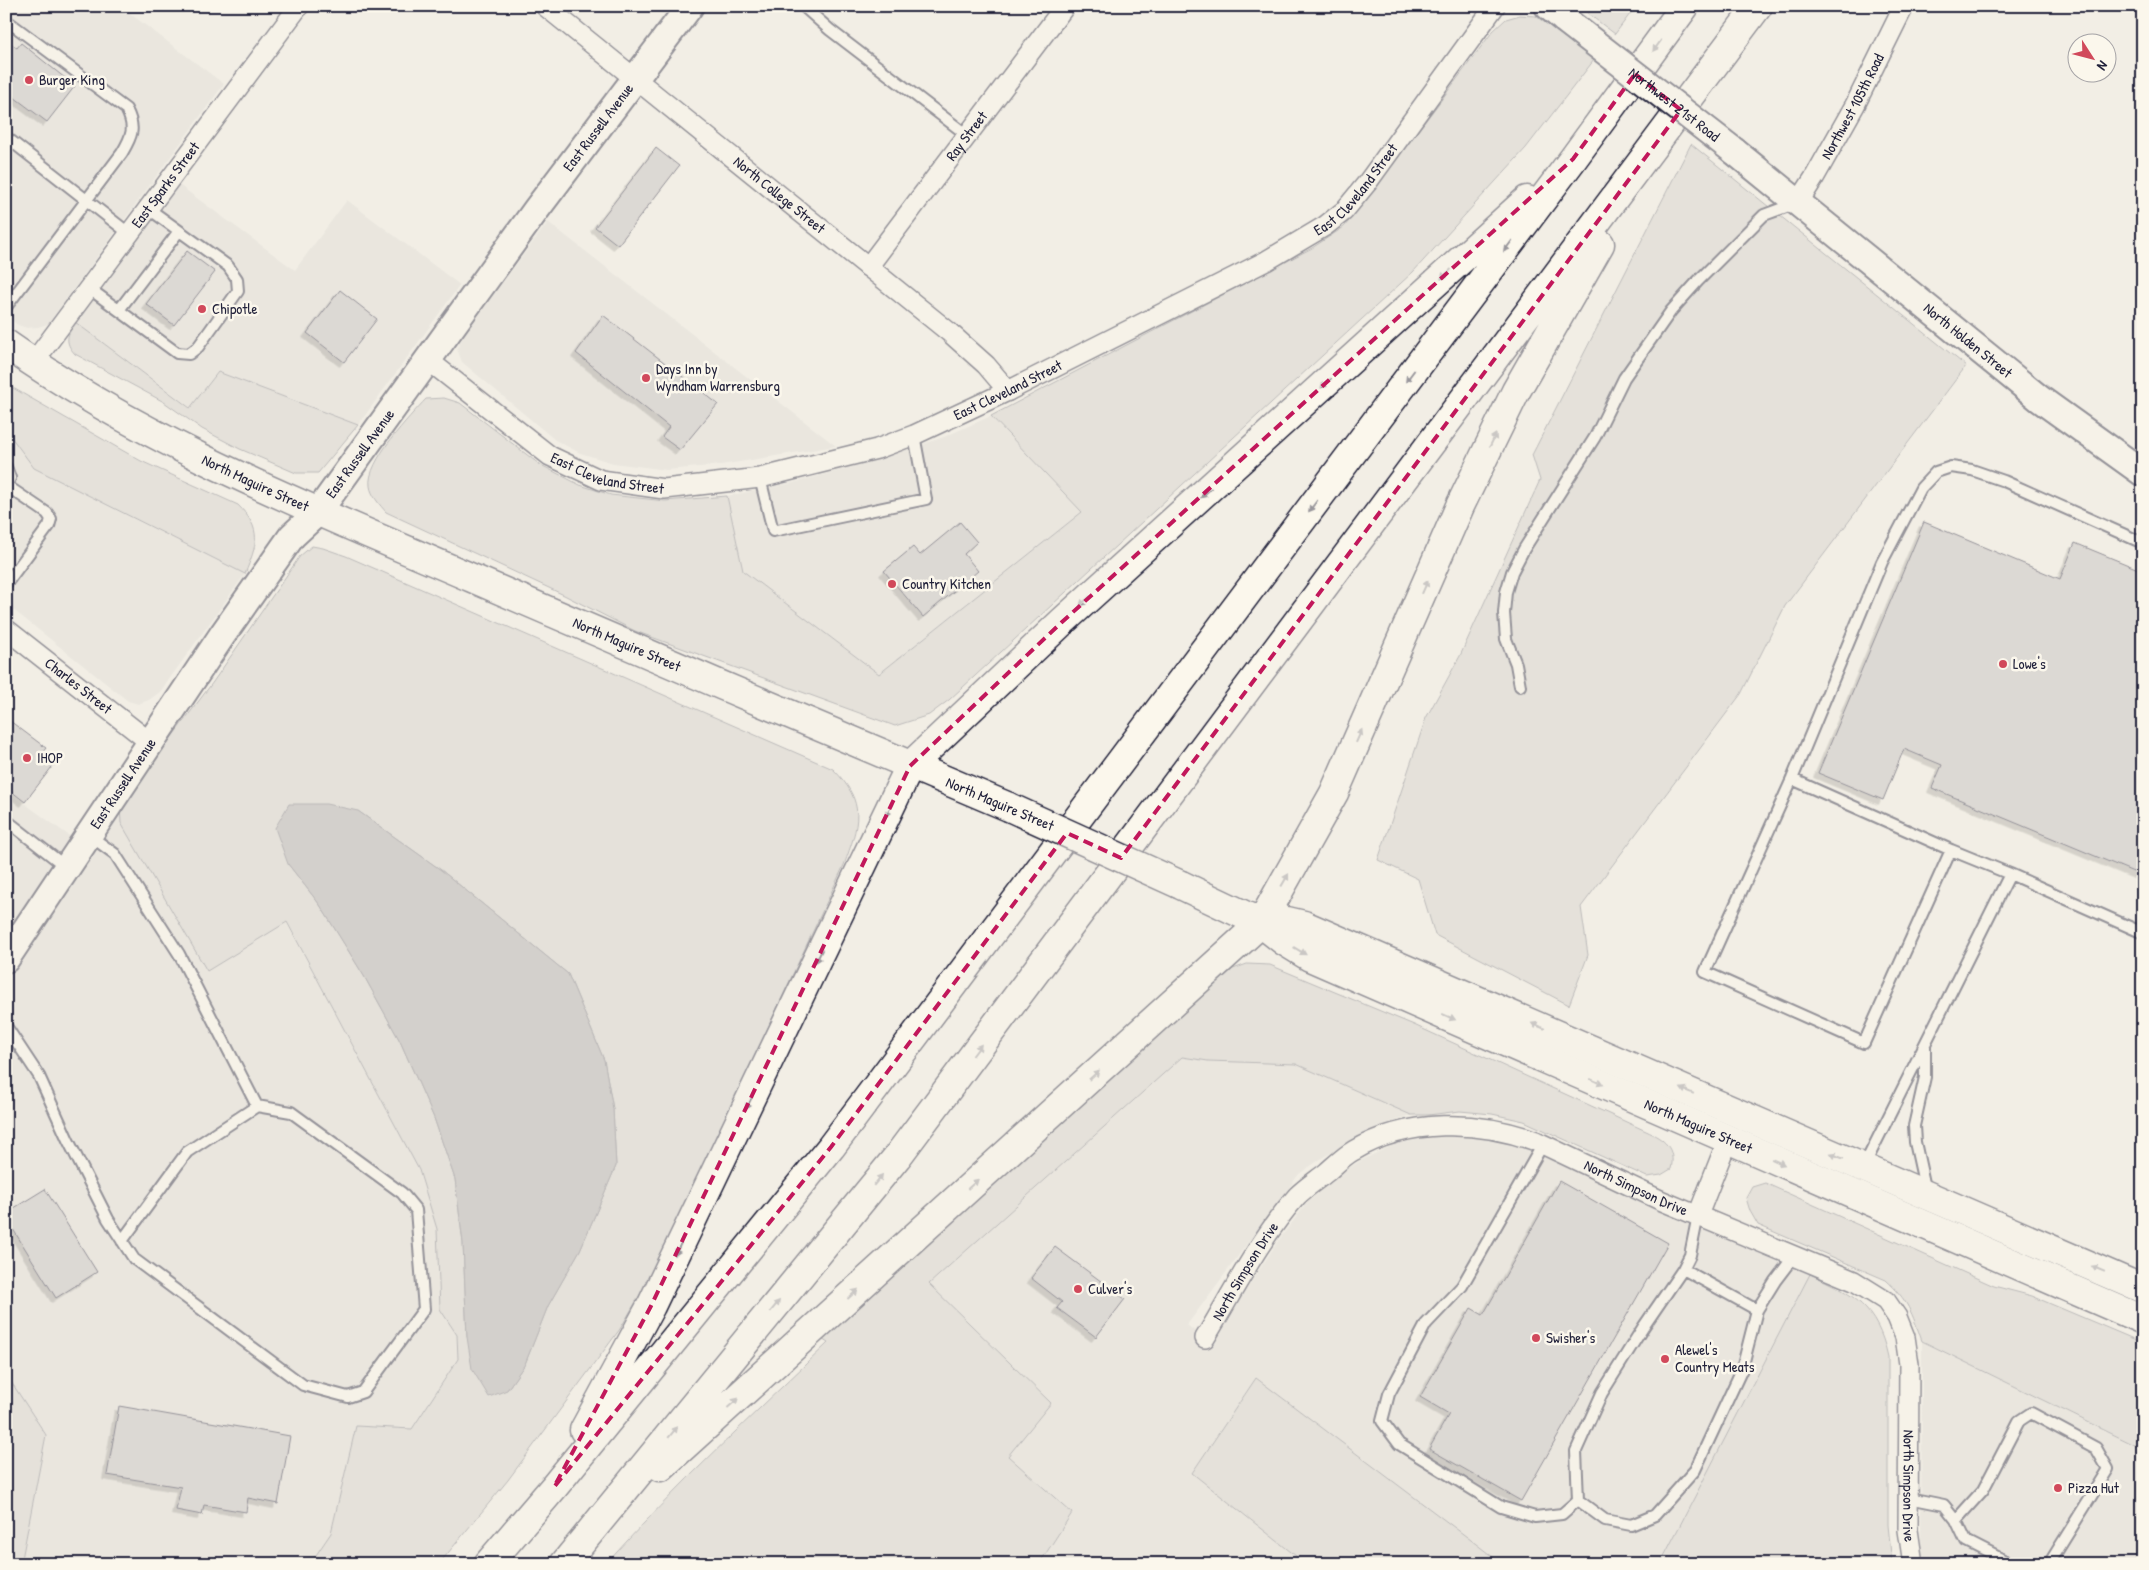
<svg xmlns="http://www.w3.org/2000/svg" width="2149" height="1570" font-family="'Patrick Hand',sans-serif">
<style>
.built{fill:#e0dcd6}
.green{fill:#d4d1cc;stroke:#7b7a84;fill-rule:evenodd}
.water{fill:#aeabad;stroke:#76747f}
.building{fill:#c2bebe;stroke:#22223b;filter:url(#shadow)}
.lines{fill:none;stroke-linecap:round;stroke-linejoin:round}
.lane-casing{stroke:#22223b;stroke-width:14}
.street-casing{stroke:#22223b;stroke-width:22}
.secondary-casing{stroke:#22223b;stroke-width:30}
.primary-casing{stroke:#22223b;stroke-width:31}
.highway-casing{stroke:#22223b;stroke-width:31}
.lane{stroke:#fbf7ec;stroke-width:10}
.street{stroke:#fbf7ec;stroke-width:19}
.secondary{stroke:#fbf7ec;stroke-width:26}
.primary{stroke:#fbf7ec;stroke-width:28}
.highway{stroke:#fbf7ec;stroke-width:28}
.secondary-bridge-casing{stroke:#22223b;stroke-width:30;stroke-linecap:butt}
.primary-bridge-casing{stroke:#22223b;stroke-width:31;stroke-linecap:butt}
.secondary-bridge{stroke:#fbf7ec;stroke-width:26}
.primary-bridge{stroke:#fbf7ec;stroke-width:28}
.oneway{fill:#99979c}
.marked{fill:none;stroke:#c2185b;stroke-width:4;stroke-dasharray:10 6;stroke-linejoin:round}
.poi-dot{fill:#d1495b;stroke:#fbf7ec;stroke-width:2}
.labels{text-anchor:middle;stroke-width:5;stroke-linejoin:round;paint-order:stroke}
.poi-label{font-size:15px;fill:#22223b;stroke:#fbf7ec;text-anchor:start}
.street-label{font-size:15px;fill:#22223b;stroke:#fbf7ec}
</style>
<defs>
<filter id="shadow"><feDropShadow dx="-4.5" dy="4.5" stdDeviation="0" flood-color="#0004"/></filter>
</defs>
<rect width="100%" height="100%" fill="#f2eee5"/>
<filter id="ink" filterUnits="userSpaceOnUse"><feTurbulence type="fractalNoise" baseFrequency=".02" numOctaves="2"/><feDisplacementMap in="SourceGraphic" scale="10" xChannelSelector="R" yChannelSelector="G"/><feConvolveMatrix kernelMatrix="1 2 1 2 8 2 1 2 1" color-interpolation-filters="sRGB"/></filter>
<g filter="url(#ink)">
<!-- built -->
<path class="built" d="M6 6H120L224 84 48 324 38 327 27 328 18 325 6 316Z
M179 185 295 270 347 200 460 285 358 425 218 372 191 408 75 322Z
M548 222 836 446 721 465 667 470 613 463 580 453 555 440 462 362 457 349 465 333Z
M991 416 1082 512 879 674 743 571 727 496 792 483 866 463 944 437Z
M6 430 34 468 245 574 160 692 149 700 138 704 128 701 6 604Z
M6 790 82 845 6 959Z
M120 806 121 823 207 970 286 922 419 1170 437 1229 440 1308 457 1335 458 1359 412 1429 356 1426 331 1533 310 1564H21L46 1435 6 1374V974Z
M1182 1057 1208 1061 1296 1064 1411 1115 1376 1128 1325 1156 1299 1174 1187 1325 1211 1344 1280 1238 1307 1203 1336 1176 1360 1161 1395 1144 1435 1136 1465 1135 1499 1140 1532 1151 1674 1217 1810 1274 1660 1564H1502L1256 1378 1192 1473 1306 1564H1039L1072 1513 1008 1456 929 1284Z
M1922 1341 2143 1449V1559L2136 1564H1923L1921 1549Z"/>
<!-- green -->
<path class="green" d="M1578 6H1636L1615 34Z
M1520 15 1536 16 1594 60 1526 148 1413 272 949 700 929 715 895 726 635 631 564 595 386 512C380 505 371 495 370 486 366 462 410 416 426 399L444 398 460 403 539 464 580 485 611 495 665 501 727 496 743 571 879 674 1082 512 991 416 1312 248 1344 227 1366 200 1493 31 1506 19Z
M1691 144 1966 366 1785 606 1741 694 1581 907 1588 955 1569 1005 1435 935 1418 879 1378 860 1426 718 1460 656 1540 480 1532 455Z
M75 322 190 408 218 372 358 425 318 473H296L240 449 202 429 164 402 75 354C64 342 67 335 75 322Z
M6 384 141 461 238 505C263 530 257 544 245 574L34 468 6 430Z
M312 546 323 548 346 556 833 769C867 803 859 824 844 865L654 1271 620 1329 508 1480 439 1564H310L331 1533 356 1426 412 1429 458 1359 457 1335 440 1309 437 1229 419 1170 287 922 207 971 121 823 120 806 213 682 300 556ZM358 811 441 870 568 974 604 1060 613 1109 616 1166 580 1250 548 1306 525 1364 507 1390 467 1337 463 1243 455 1179 434 1118 400 1041 364 976 320 905 288 864Z
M1247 964 1270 965 1414 1025 1646 1131C1664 1139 1676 1148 1671 1169L1661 1175 1647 1177 1524 1121 1492 1114 1460 1111 1428 1115H1411L1296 1064 1208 1061 1182 1057 929 1284 1051 1403 1008 1456 1072 1513 1039 1564H606C676 1486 753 1415 828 1343L820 1338 1048 1130 1233 969Z
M1765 1183 1994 1286 2032 1296 2143 1343V1449L1922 1341C1912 1313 1908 1300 1886 1280L1758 1225 1750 1211 1746 1198 1752 1187Z
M1810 1274C1854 1294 1877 1307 1888 1357V1525L1892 1564H1660Z
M6 1374 46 1435 21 1564H6Z
M1256 1378 1467 1537 1502 1564H1306L1192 1473Z"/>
<!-- water -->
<path class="water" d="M289 804H326L358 811 441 870 568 974 604 1060 613 1109 616 1166 580 1250 548 1306 525 1364 507 1390 489 1397 472 1369 467 1337 463 1243 455 1179 434 1118 400 1041 364 976 320 905 288 864 275 828Z"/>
<!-- building -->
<path class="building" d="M6 40 17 48 21 43 75 86 47 122 6 91Z
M656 148 679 166 618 245 595 227Z
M187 251 215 272 174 325 146 304Z
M340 290 377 319 344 362 307 333Z
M603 315 718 404 680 450 662 437 669 427 576 353Z
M960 522 977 542 964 554 978 571 923 617 884 571 913 547 920 555Z
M1924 522 2060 579 2075 543 2143 571V876L1932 788 1942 765 1904 749 1883 800 1818 773Z
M6 718 46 748 42 753 55 763 25 802 6 787Z
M1559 1181 1668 1243 1521 1501 1429 1449 1449 1414 1420 1397 1471 1308 1483 1315Z
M45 1189 97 1272 56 1298 6 1218V1213Z
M1055 1247 1125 1299 1096 1337 1057 1308 1062 1302 1031 1278Z
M119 1406 290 1436 278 1504 248 1498 246 1512 204 1505 202 1515 176 1510 181 1487 107 1475Z"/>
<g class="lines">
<!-- lane casing -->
<g class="lane-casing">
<path id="lane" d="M803 6 830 30 967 135
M6 20 126 109C136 128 132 136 122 153L6 307
M6 137 131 235
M90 289 177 353 189 354 198 347 238 291 237 279 228 266 149 209
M119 310 179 231
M6 467 10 478 6 487
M760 478 773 531 926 499 914 435
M6 584 49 526 51 519 47 513 7 486
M1520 686 1516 664 1506 639 1504 613 1506 592 1512 572 1524 549 1595 437 1624 378 1671 311 1698 281 1764 215 1794 204
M1792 779 1951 850 1864 1043 1705 972 1792 779 1882 562 1921 488 1936 472 1951 467 1972 470 2004 481 2143 543
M6 820 66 867
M1951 850 2010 874
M6 1026 39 1076 68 1140 108 1219 134 1259 303 1385 348 1397 363 1392 424 1309 416 1210 402 1193 291 1112 257 1106 179 954 115 854 89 835
M1925 1046V1077L1914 1126 1915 1142 1926 1192
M1543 1144 1462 1286 1426 1324 1389 1394 1382 1421 1399 1444 1501 1507 1535 1517 1562 1514 1578 1500
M1864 1166 2010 874 2143 933
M1698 1215 1690 1255 1683 1269 1644 1326 1602 1393 1576 1451 1578 1500 1605 1520 1631 1525 1655 1515 1695 1470 1742 1369 1757 1310 1775 1281 1794 1256
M122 1241 187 1152 257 1106
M1683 1269 1757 1310
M1909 1498 1944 1505 1956 1520 1966 1541 2011 1564
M1956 1520 1983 1490 2019 1421 2031 1413 2096 1448 2108 1469 2049 1564"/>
</g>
<!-- street casing -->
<g class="street-casing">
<g id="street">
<path id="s1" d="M545 6 949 332 986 365 1008 391"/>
<path id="s2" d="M1798 203 1814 178 1855 105 1904 6"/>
<path id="s3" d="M868 267 1065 6"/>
<path id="s4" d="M428 360 550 456 601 480 664 489 760 478 877 449 914 435 1008 391 1266 261 1325 226 1344 211 1367 183 1495 6"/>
<path id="s5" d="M33 363 299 6"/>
<path id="s6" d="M6 629 151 743"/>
<path d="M1698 1215 1728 1139"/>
<path id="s7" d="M1205 1338C1234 1290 1260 1238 1297 1196 1306 1187 1317 1180 1327 1172 1335 1165 1344 1156 1353 1151 1408 1118 1478 1120 1536 1141L1660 1200 1854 1281 1886 1301 1897 1317 1905 1337 1909 1364 1908 1530 1913 1564"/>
</g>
</g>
<!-- secondary casing -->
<g class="secondary-casing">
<g id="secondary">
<path d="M1548 6 1565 20"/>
<path id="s8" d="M1734 151 2040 399 2143 473"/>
<path id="s9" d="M6 959 223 634 292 536 318 512 536 210 690 6"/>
</g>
</g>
<!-- primary casing -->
<g class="primary-casing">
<g id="primary">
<path id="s10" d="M6 344C149 445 312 509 472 578 651 655 829 732 1009 807"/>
<path id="s11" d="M1181 885 1261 923 1284 941 1310 957 2143 1320"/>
<path d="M1261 923 1287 921 1304 925 2143 1289"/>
</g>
</g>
<!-- highway casing -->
<g class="highway-casing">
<path id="highway" d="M584 1430 651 1306 910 766 1062 622 1527 200
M661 1467 1261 923 1334 793 1460 506 1516 391 1600 244
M488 1564 554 1487 831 1147 1573 159 1685 6
M564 1564 897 1157 1758 6"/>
</g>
<!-- lane -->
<use href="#lane" class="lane"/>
<!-- street -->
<use href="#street" class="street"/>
<!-- secondary -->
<use href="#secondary" class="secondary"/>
<!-- primary -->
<use href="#primary" class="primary"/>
<!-- highway -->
<use href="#highway" class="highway"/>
<!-- secondary-bridge casing -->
<g class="secondary-bridge-casing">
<g id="secondary-bridge">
<path id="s12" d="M1565 20 1734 151"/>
</g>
</g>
<!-- primary-bridge casing -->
<g class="primary-bridge-casing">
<path id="primary-bridge" d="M1009 807 1181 885"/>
</g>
<!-- secondary-bridge -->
<use href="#secondary-bridge" class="secondary-bridge"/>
<!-- primary-bridge -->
<use href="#primary-bridge" class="primary-bridge"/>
</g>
<!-- one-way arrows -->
<defs><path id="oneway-solid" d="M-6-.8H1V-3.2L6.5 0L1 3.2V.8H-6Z" transform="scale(1.25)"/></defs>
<g class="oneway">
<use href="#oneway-solid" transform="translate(1657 46) rotate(126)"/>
<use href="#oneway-solid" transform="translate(1508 246) rotate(127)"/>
<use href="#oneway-solid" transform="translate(1446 274) rotate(138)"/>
<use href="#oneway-solid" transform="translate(1410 376) rotate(127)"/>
<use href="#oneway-solid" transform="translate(1326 383) rotate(138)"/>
<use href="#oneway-solid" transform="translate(1493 440) rotate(-64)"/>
<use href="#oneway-solid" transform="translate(1206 493) rotate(138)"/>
<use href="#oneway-solid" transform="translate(1313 506) rotate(127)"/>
<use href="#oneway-solid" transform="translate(1425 587) rotate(-66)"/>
<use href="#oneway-solid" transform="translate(1085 601) rotate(138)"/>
<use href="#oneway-solid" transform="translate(1359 736) rotate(-66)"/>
<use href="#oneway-solid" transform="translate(889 810) rotate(116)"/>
<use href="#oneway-solid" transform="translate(1285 880) rotate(-60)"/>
<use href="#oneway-solid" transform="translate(1300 951) rotate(31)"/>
<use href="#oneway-solid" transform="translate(819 956) rotate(116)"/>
<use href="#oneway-solid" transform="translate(1449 1017) rotate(24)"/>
<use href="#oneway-solid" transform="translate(1538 1026) rotate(-157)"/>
<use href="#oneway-solid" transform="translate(977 1050) rotate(-53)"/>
<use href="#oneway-solid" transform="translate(1094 1075) rotate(-42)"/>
<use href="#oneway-solid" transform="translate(1597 1082) rotate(24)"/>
<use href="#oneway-solid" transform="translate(1687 1091) rotate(-157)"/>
<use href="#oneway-solid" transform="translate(749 1103) rotate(116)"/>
<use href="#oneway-solid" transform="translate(1837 1156) rotate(-157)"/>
<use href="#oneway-solid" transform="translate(1778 1162) rotate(24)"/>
<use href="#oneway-solid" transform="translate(878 1180) rotate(-51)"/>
<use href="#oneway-solid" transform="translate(973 1184) rotate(-42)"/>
<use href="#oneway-solid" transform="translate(678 1249) rotate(116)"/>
<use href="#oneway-solid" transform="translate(2098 1269) rotate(-157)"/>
<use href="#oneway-solid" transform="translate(853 1294) rotate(-42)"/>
<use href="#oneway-solid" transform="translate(775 1306) rotate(-51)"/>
<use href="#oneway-solid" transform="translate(733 1403) rotate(-42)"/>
<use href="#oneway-solid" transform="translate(673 1432) rotate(-51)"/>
</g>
</g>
<!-- marked area -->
<path d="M0 0H2149V1570H0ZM1635 74 1681 110 1121 858 1067 833 831 1147 554 1487 651 1306 910 766 1062 622 1573 159Z" fill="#f2eee5" fill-opacity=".55" fill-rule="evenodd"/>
<path class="marked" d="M1635 74 1681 110 1121 858 1067 833 831 1147 554 1487 651 1306 910 766 1062 622 1573 159Z"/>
<!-- markers -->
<g class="poi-dot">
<circle cx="29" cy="80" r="5"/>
<circle cx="202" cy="309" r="5"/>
<circle cx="646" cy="378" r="5"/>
<circle cx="892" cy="584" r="5"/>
<circle cx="2003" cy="664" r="5"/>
<circle cx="27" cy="758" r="5"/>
<circle cx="1078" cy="1289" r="5"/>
<circle cx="1536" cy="1338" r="5"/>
<circle cx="1665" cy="1359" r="5"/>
<circle cx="2058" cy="1488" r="5"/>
</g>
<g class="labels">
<!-- poi labels -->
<g class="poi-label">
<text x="39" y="85">Burger King</text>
<text x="212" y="314">Chipotle</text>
<text x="656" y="374">Days Inn by<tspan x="656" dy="17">Wyndham Warrensburg</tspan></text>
<text x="902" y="589">Country Kitchen</text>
<text x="2013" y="669">Lowe's</text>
<text x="37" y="763">IHOP</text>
<text x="1088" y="1294">Culver's</text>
<text x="1546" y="1343">Swisher's</text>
<text x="1675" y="1355">Alewel's<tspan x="1675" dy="17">Country Meats</tspan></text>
<text x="2068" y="1493">Pizza Hut</text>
</g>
<!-- street labels -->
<g class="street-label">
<text dy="5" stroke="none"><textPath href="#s12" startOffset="138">Northwest 21st Road</textPath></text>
<text dy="5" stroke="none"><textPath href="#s2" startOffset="111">Northwest 105th Road</textPath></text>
<text dy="5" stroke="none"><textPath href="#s9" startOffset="1022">East Russell Avenue</textPath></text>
<text dy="5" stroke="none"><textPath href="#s3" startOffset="164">Ray Street</textPath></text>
<text dy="5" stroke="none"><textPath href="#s5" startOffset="222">East Sparks Street</textPath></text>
<text dy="5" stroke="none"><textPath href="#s4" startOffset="1041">East Cleveland Street</textPath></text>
<text dy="5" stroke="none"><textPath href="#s1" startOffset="301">North College Street</textPath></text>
<text dy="5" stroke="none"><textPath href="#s8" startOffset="301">North Holden Street</textPath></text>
<text dy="5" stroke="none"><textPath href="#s4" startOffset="636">East Cleveland Street</textPath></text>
<text dy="5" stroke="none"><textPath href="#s9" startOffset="618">East Russell Avenue</textPath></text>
<text dy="5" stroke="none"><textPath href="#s4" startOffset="216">East Cleveland Street</textPath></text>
<text dy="5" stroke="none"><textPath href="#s10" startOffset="286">North Maguire Street</textPath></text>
<text dy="5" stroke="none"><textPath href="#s10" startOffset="691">North Maguire Street</textPath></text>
<text dy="5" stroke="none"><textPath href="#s6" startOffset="92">Charles Street</textPath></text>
<text dy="5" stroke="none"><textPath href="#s9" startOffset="211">East Russell Avenue</textPath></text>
<text transform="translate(1000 804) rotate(23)" y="5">North Maguire Street</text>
<text dy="5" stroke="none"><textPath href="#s11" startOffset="572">North Maguire Street</textPath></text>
<text dy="5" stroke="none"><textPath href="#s7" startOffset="541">North Simpson Drive</textPath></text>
<text dy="5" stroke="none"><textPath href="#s7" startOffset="78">North Simpson Drive</textPath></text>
<text dy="5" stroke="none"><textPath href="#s7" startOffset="1006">North Simpson Drive</textPath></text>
</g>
</g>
<!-- margin -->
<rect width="2149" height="1570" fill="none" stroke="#fbf7ec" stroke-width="25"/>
<rect x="12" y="12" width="2124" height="1545" fill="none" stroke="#22223b" stroke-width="2" filter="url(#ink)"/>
<!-- north arrow -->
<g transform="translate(2092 58) rotate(126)"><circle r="24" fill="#fbf7ec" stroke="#a4a2a5"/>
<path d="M0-4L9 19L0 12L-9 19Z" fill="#d1495b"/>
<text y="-8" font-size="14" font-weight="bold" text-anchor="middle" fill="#22223b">N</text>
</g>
</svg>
